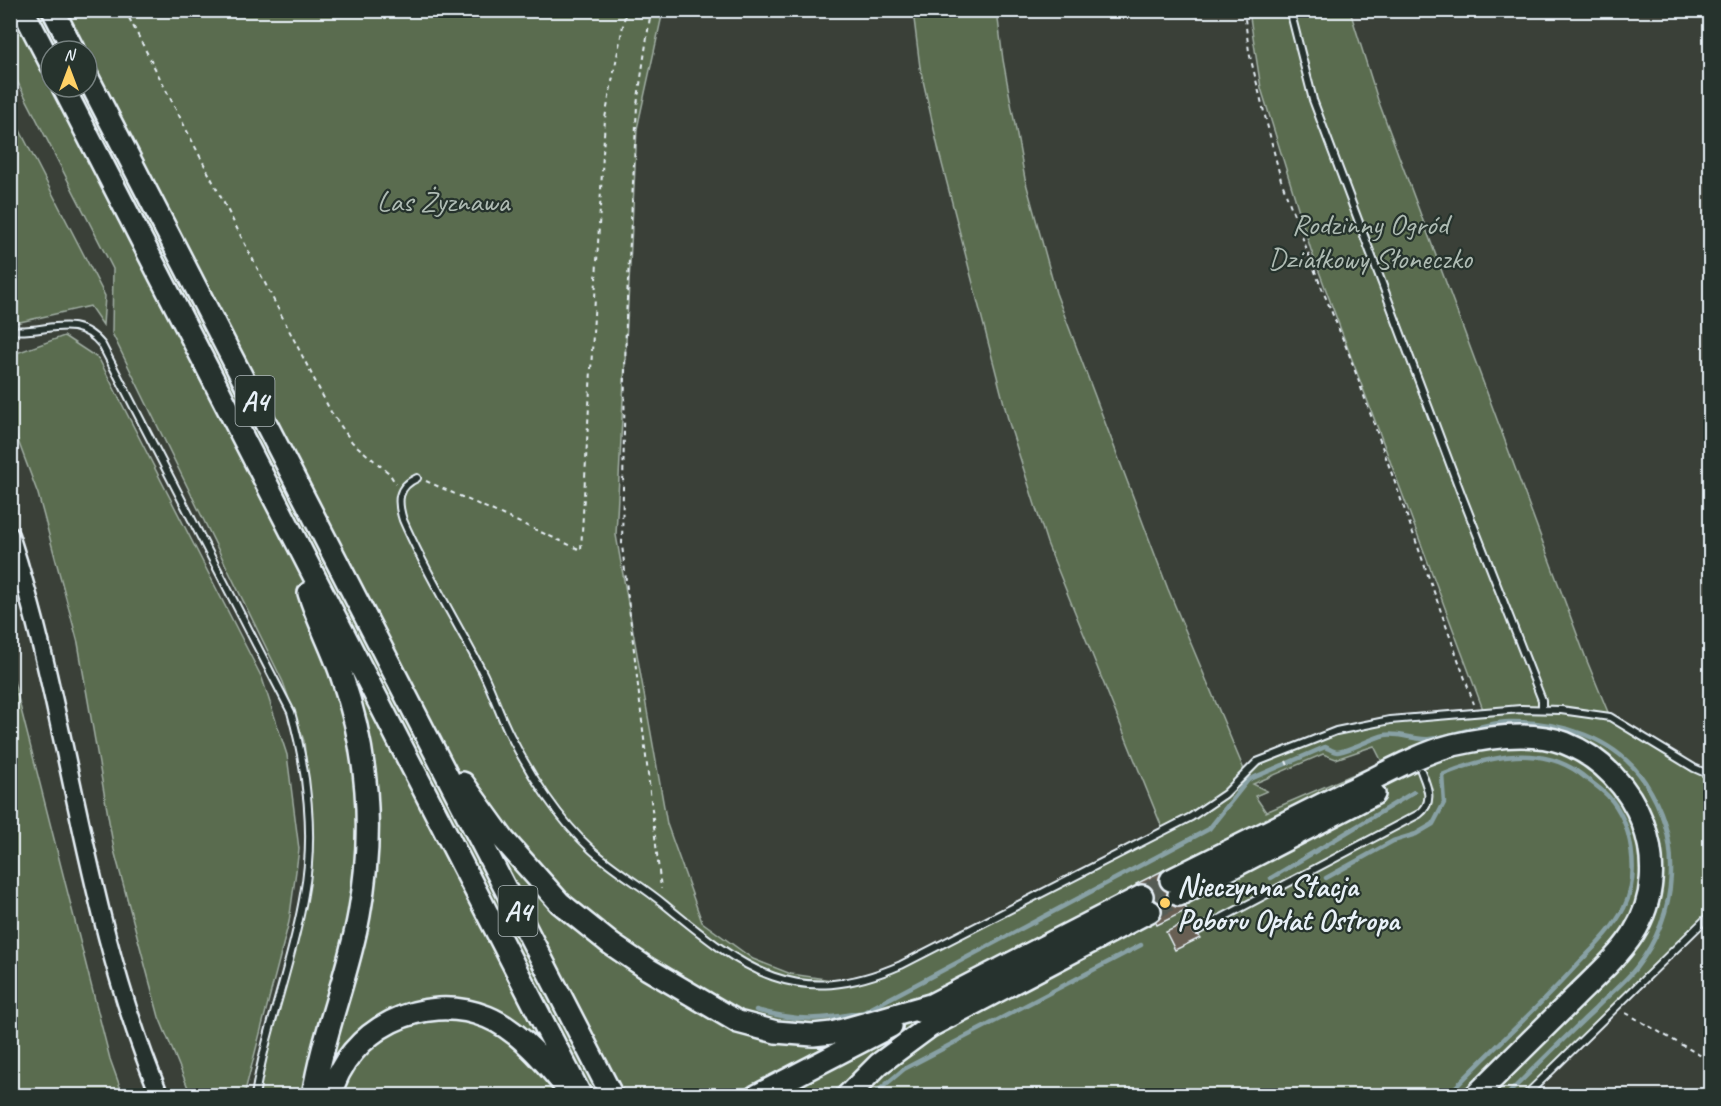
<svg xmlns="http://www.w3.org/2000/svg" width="1721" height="1106" font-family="Caveat,sans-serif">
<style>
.green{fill:#5a6c4f;stroke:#a1aea4;stroke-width:1.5;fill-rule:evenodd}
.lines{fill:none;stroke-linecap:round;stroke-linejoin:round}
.stream{stroke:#88a1a5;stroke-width:4.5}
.building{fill:#685e52;stroke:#e8f1f8;stroke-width:1.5}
.motorway-tunnel{stroke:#545b55;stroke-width:21;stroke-dasharray:21 10;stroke-linecap:butt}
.service-casing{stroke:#e8f1f8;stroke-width:10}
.secondary-casing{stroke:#e8f1f8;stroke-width:21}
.motorway-casing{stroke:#e8f1f8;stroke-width:26}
.path{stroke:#e8f1f8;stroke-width:2;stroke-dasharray:4.5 4.5;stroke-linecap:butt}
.service{stroke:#26332d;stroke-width:6}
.secondary{stroke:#26332d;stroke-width:16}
.motorway{stroke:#26332d;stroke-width:21}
.poi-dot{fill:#ffd166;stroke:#26332d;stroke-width:2}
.labels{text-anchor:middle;stroke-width:4.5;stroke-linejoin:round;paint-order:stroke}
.shield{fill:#26332d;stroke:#aeb8bb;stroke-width:1.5}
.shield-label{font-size:28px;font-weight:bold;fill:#e8f1f8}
.park-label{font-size:30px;fill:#afbcb4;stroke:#26332d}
.poi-label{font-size:30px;font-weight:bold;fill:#e8f1f8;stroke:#26332d;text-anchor:start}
</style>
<rect width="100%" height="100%" fill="#3a4038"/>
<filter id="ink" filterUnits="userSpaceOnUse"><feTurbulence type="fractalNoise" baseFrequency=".0167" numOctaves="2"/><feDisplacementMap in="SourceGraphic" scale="12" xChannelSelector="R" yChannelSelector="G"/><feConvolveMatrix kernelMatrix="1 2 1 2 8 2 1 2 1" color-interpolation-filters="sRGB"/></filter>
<g filter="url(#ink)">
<!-- green -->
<path class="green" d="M11 11H663L637 129 616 535 667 824 702 922 753 959 791 974 832 980 863 976 889 970 1163 830 1047 543 1009 423 940 156 920 67 913 11H997L1003 60 1025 179 1056 293 1168 589 1245 772 1257 762 1336 731 1390 720 1484 712 1311 250 1261 88 1249 11H1350L1378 100 1587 661 1610 717 1710 775V915L1525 1095H255L264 1036 301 913 310 808 304 741 283 682 112 333 113 269 11 69ZM51 51H87V87H51ZM1374 746 1382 762 1266 812 1255 796 1267 791 1253 784 1323 754 1336 759Z
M10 111 105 296 103 325 90 306 11 324Z
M64 336 99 359 262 678 287 755 299 849 289 922 244 1095H191L159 1017 114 850 78 643 38 494 11 422V355Z
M10 666 110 1059 123 1095H11Z"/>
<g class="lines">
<!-- stream -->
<path class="stream" d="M1271 878 1414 792
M1326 878 1393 841 1416 834 1433 824 1444 803 1442 775C1488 756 1544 742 1587 779 1594 784 1602 790 1608 796 1633 823 1640 875 1624 908 1612 931 1593 948 1575 967 1534 1012 1489 1052 1447 1096
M756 1010C798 1022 822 1020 864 1012L1209 829 1248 780 1325 747C1328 748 1334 752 1337 752 1350 751 1371 738 1385 735 1399 732 1415 741 1430 739 1456 736 1481 723 1509 722 1560 721 1615 737 1645 782 1683 840 1679 913 1636 968 1624 983 1607 996 1594 1010 1564 1038 1535 1067 1506 1096
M872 1096 904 1069 1141 945"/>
</g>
<!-- building -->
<path class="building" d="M1166 869 1187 910 1157 925 1136 884Z
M1191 920 1200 938 1175 950 1166 932Z"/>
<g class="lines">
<!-- motorway-tunnel -->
<path class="motorway-tunnel" d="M1142 896 1171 880
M1150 911 1179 895"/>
<!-- service casing -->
<g class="service-casing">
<path id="service" d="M1290 10 1313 100 1462 496 1542 700V708
M10 330C44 335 75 311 102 345L291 712C307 769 315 836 304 894 293 962 266 1027 255 1096
M417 478C397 487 397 501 403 520 425 571 455 619 481 669 492 690 499 714 510 735 530 775 559 820 592 850 614 870 641 885 664 904 744 970 796 1011 901 965L1191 817 1225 794 1257 762 1336 731 1390 720 1521 709 1561 710 1610 717 1694 768 1710 775
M1197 931 1419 814C1435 802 1427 786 1421 771
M1525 1096 1710 915"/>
</g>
<!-- secondary casing -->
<g class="secondary-casing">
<path id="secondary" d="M10 535C70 719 84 916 160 1096"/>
</g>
<!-- motorway casing -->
<g class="motorway-casing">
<path id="motorway" d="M23 10 51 64
M53 10 74 51
M87 76 612 1096
M63 87 581 1096
M309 593C318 622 333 649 342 677 369 755 374 835 359 915 348 976 323 1034 313 1096
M463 783 504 840 560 903 611 944 648 969 738 1022 776 1032 813 1035 832 1033 930 1005
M1171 880C1231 850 1290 820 1349 791 1382 775 1418 754 1453 745 1487 737 1531 730 1565 743 1638 772 1677 864 1633 934 1618 957 1595 977 1575 997 1542 1030 1508 1063 1475 1096
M1179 895 1374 794
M919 1011 1142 896
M330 1096C348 1029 423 991 487 1017 519 1030 547 1064 568 1090
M756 1096 891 1026
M847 1096 879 1064 929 1027 1150 911"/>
</g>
<!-- path -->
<path class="path" d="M125 10 331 412 352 442 389 473 396 484
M651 10 637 105 626 318 622 545 661 889
M1244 10 1249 52 1281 180 1316 274 1349 354 1474 704
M426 481 581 550 605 118 626 10
M1286 761 1289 768
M1626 1013 1710 1061"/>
<!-- service -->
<use href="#service" class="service"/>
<!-- secondary -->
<use href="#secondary" class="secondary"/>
<!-- motorway -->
<use href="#motorway" class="motorway"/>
</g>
</g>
<!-- markers -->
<circle class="poi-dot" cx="1165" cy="903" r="6"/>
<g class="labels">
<!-- shield labels -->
<g class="shield">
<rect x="235.5" y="376" width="39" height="50" rx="4.5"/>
<rect x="498.5" y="886" width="39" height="50" rx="4.5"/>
</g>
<g class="shield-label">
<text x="255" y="411">A4</text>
<text x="518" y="921">A4</text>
</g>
<!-- park labels -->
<g class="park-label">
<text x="443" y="211">Las Żyznawa</text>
<text x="1370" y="234">Rodzinny Ogród<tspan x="1370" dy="34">Działkowy Słoneczko</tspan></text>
</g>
<!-- poi labels -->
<g class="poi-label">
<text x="1177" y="896">Nieczynna Stacja<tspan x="1177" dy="34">Poboru Opłat Ostropa</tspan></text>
</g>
</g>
<!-- margin -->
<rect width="1721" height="1106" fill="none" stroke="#26332d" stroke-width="36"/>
<rect x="18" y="18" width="1685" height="1070" fill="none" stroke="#e8f1f8" stroke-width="2" filter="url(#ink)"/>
<!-- north arrow -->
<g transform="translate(69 69)"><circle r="28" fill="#26332d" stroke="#747f7e" stroke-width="1.5"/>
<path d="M0-4.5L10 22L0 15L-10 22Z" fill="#ffd166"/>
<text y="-9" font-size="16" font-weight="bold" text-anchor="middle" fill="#e8f1f8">N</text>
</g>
</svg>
